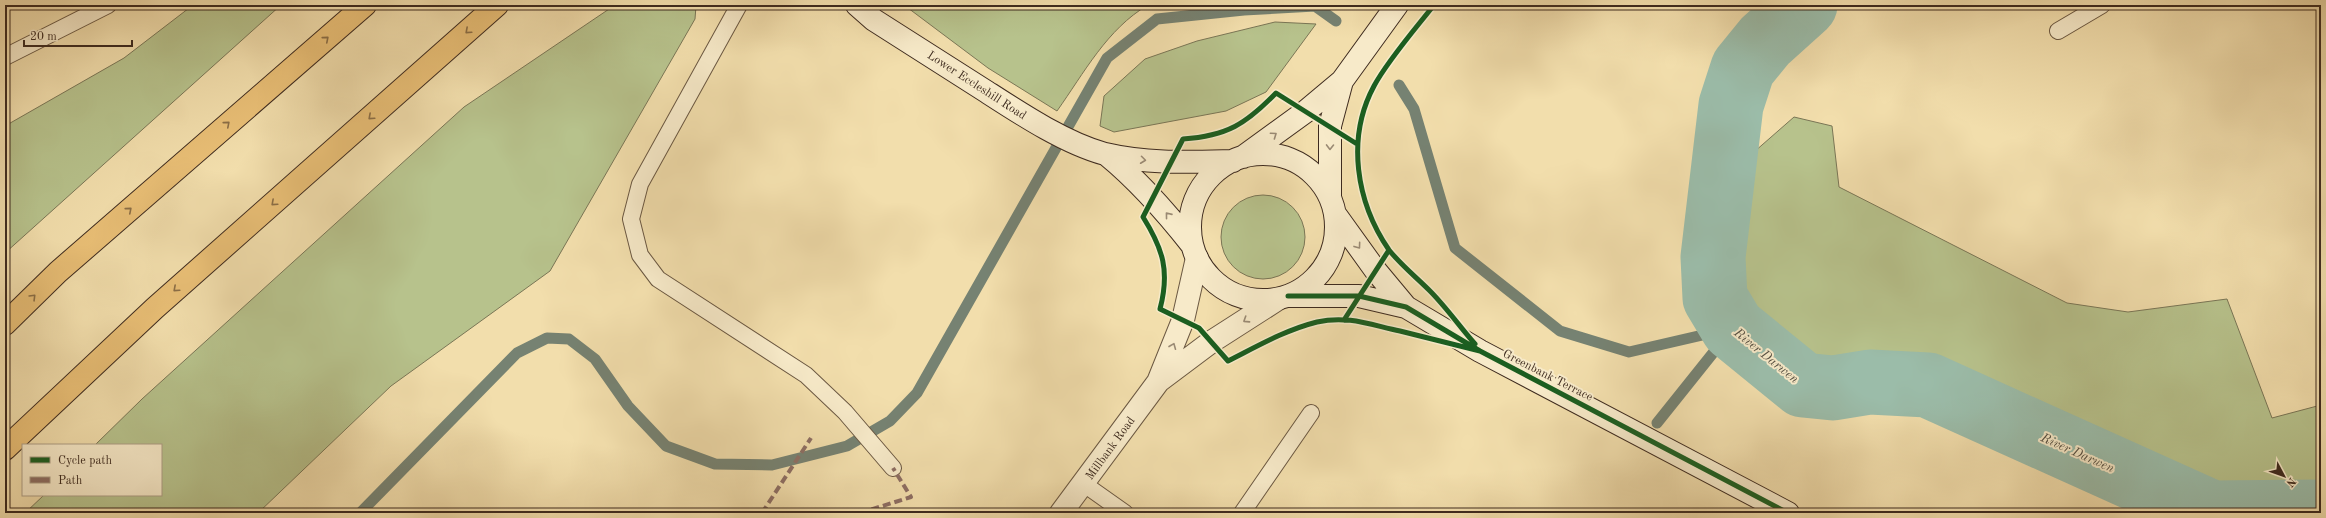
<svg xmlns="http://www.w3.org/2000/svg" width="2326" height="518" font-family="'Old Standard TT',serif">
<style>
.green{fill:#b7c28c;stroke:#7a7656}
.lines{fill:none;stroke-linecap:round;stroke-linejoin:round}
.stream{stroke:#768272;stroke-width:11}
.river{stroke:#9bbca9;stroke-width:65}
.lane-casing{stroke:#6b5842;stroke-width:18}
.street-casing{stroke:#6b5842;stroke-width:24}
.secondary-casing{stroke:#3e2b1f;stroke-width:24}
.highway-casing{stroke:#3e2b1f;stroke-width:24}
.lane{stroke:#f7eac9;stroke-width:16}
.street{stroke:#f7eac9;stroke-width:22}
.secondary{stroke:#f7eac9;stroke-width:22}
.highway{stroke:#e9bf76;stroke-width:22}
.quiet{stroke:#8d6e63;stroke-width:4;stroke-dasharray:8 4;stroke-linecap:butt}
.cycleway-casing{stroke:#f7eac9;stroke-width:8}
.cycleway{stroke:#1b5e20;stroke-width:5}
.oneway{stroke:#8b6e46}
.oneway2{stroke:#9a8a74}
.labels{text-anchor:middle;stroke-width:4;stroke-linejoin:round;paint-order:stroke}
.street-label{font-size:12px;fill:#3e2b1f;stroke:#f7eac9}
.water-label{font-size:13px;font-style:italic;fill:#554f42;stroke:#f7eac9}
</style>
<rect width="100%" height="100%" fill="#f2deac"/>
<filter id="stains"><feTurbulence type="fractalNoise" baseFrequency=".005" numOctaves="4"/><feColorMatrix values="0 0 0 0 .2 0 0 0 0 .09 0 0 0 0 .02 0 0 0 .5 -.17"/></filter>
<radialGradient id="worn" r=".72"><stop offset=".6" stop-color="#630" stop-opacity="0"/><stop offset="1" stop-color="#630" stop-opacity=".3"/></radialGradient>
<!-- green -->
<path class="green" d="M193 5H281L5 253V126L124 58Z
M615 5H693L696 6 695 19 550 271 391 386 258 513H25L44 495H161V445H95L142 399 464 107Z
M904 5H1148C1107 29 1084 73 1057 111L988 68Z
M1275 22 1316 24 1266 92 1226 111 1114 132 1100 126 1104 96 1145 59 1197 41Z
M1794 117 1832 126 1839 187 2067 303 2128 312 2227 299 2272 418 2321 405V500L2250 498 2219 503 1950 373 1904 361 1806 357 1787 354 1772 338 1745 296 1738 267 1754 152Z
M1221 237a42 42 0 1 1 84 0a42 42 0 1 1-84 0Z"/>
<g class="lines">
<!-- stream -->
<path class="stream" d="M1399 85 1414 109 1455 248 1560 331 1629 352 1733 328
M1657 423 1733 328
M360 513 517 353 547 338 569 339 595 359 628 406 666 446 715 464 772 465 847 446 890 421 917 393 1107 58 1157 19 1244 10 1315 6 1336 21"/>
<!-- river -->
<path class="river" d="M1805 5 1765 41 1743 68 1731 105 1713 257 1715 298 1733 328 1803 385 1833 388 1870 382 1928 385 2212 513 2321 512"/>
<!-- lane casing -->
<g class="lane-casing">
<path id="lane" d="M739 5 640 184 631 219 640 255 658 279 806 375 845 412 893 468
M2058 31 2102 5
M5 57 108 5
M1084 484 1125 513
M1242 513 1311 413"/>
</g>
<!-- street casing -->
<g class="street-casing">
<path id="street" d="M1159 381 1211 342 1278 299
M1061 513 1158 382 1183 320 1197 258"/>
</g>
<!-- secondary casing -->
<g class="secondary-casing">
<path id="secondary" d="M857 5 874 20C912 44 949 68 987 92 1021 114 1065 143 1105 154 1147 164 1190 162 1233 161
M1190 227a73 73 0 1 1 146 0a73 73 0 1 1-146 0Z
M1107 155C1140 182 1166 212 1192 245
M1243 157 1305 112 1342 81 1397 5
M1330 196V126L1342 81
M1335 214 1376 271 1406 307
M1288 296H1359L1406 307 1480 351 1788 513"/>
</g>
<!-- highway casing -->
<g class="highway-casing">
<path id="highway" d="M5 324 58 272 365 5
M5 449 155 308 497 5"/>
</g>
<!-- lane -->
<use href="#lane" class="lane"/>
<!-- street -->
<use href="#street" class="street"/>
<!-- secondary -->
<use href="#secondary" class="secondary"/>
<!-- highway -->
<use href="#highway" class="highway"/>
<!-- quiet -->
<path class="quiet" d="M762 513 811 438
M860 513 911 497 893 468"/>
<!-- cycleway casing -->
<g class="cycleway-casing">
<path id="cycleway" d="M1434 5C1416 28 1388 60 1374 86 1346 138 1356 202 1389 250 1401 265 1416 277 1430 291 1446 307 1460 327 1475 344
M1357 144 1276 93C1246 124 1227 136 1183 139L1143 217C1163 249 1170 271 1160 309L1199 328 1228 361C1256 347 1285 330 1317 322 1348 315 1371 325 1400 331 1427 338 1453 344 1480 351
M1288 296H1359L1406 307 1480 351 1788 513
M1344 320 1389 250"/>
</g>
<!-- cycleway -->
<use href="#cycleway" class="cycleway"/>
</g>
<!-- one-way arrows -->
<defs><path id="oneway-chevron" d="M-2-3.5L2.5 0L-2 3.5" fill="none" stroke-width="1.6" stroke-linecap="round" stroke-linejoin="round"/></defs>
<g class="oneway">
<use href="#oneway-chevron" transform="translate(468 31) rotate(138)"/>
<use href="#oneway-chevron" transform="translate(326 39) rotate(-41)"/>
<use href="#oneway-chevron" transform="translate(371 117) rotate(138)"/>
<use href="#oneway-chevron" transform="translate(227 124) rotate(-41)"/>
<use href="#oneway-chevron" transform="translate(274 203) rotate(138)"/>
<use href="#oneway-chevron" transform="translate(129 210) rotate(-41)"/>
<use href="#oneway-chevron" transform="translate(176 289) rotate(138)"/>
<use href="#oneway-chevron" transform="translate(33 297) rotate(-45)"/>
</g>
<g class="oneway2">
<use href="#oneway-chevron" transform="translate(1274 135) rotate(-35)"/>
<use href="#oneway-chevron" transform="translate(1330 147) rotate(91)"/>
<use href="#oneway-chevron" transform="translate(1143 160) rotate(7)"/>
<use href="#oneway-chevron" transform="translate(1168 215) rotate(-129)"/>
<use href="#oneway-chevron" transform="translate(1358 246) rotate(54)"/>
<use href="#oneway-chevron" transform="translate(1246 320) rotate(147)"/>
<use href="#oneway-chevron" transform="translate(1173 346) rotate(-68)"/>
</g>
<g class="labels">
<!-- street labels -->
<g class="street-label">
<text transform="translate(977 85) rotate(33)" y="4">Lower Eccleshill Road</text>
<text transform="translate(1548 375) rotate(27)" y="4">Greenbank Terrace</text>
<text transform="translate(1110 448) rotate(-54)" y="4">Millbank Road</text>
</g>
<!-- water labels -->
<g class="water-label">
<text transform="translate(1767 355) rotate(39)" y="5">River Darwen</text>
<text transform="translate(2078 452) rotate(24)" y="5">River Darwen</text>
</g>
</g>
<!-- margin -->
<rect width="2326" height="518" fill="none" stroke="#f2deac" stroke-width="20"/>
<rect x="6" y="6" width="2314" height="506" fill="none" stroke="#3e2b1f" stroke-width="2"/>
<rect x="10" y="10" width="2306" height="498" fill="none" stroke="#3e2b1f"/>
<!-- legend -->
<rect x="22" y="444" width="140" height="52" fill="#f7eac9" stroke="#ad9e85"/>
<rect x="30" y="457" width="20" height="6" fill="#1b5e20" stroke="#ad9e85"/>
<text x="58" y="464" font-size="12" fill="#3e2b1f">Cycle path</text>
<rect x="30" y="477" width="20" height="6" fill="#8d6e63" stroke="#ad9e85"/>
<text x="58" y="484" font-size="12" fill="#3e2b1f">Path</text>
<!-- north arrow -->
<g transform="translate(2284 476) rotate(131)" stroke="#f7eac9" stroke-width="3" paint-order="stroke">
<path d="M0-3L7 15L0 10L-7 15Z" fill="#3e2b1f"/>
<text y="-6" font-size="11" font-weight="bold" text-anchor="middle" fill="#3e2b1f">N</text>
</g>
<!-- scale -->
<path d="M24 40v6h108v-6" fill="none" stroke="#3e2b1f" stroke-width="2"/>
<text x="30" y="40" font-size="12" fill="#3e2b1f" stroke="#f7eac9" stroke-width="3" paint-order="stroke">20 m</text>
<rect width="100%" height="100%" filter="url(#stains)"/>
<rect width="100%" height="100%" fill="url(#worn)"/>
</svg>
